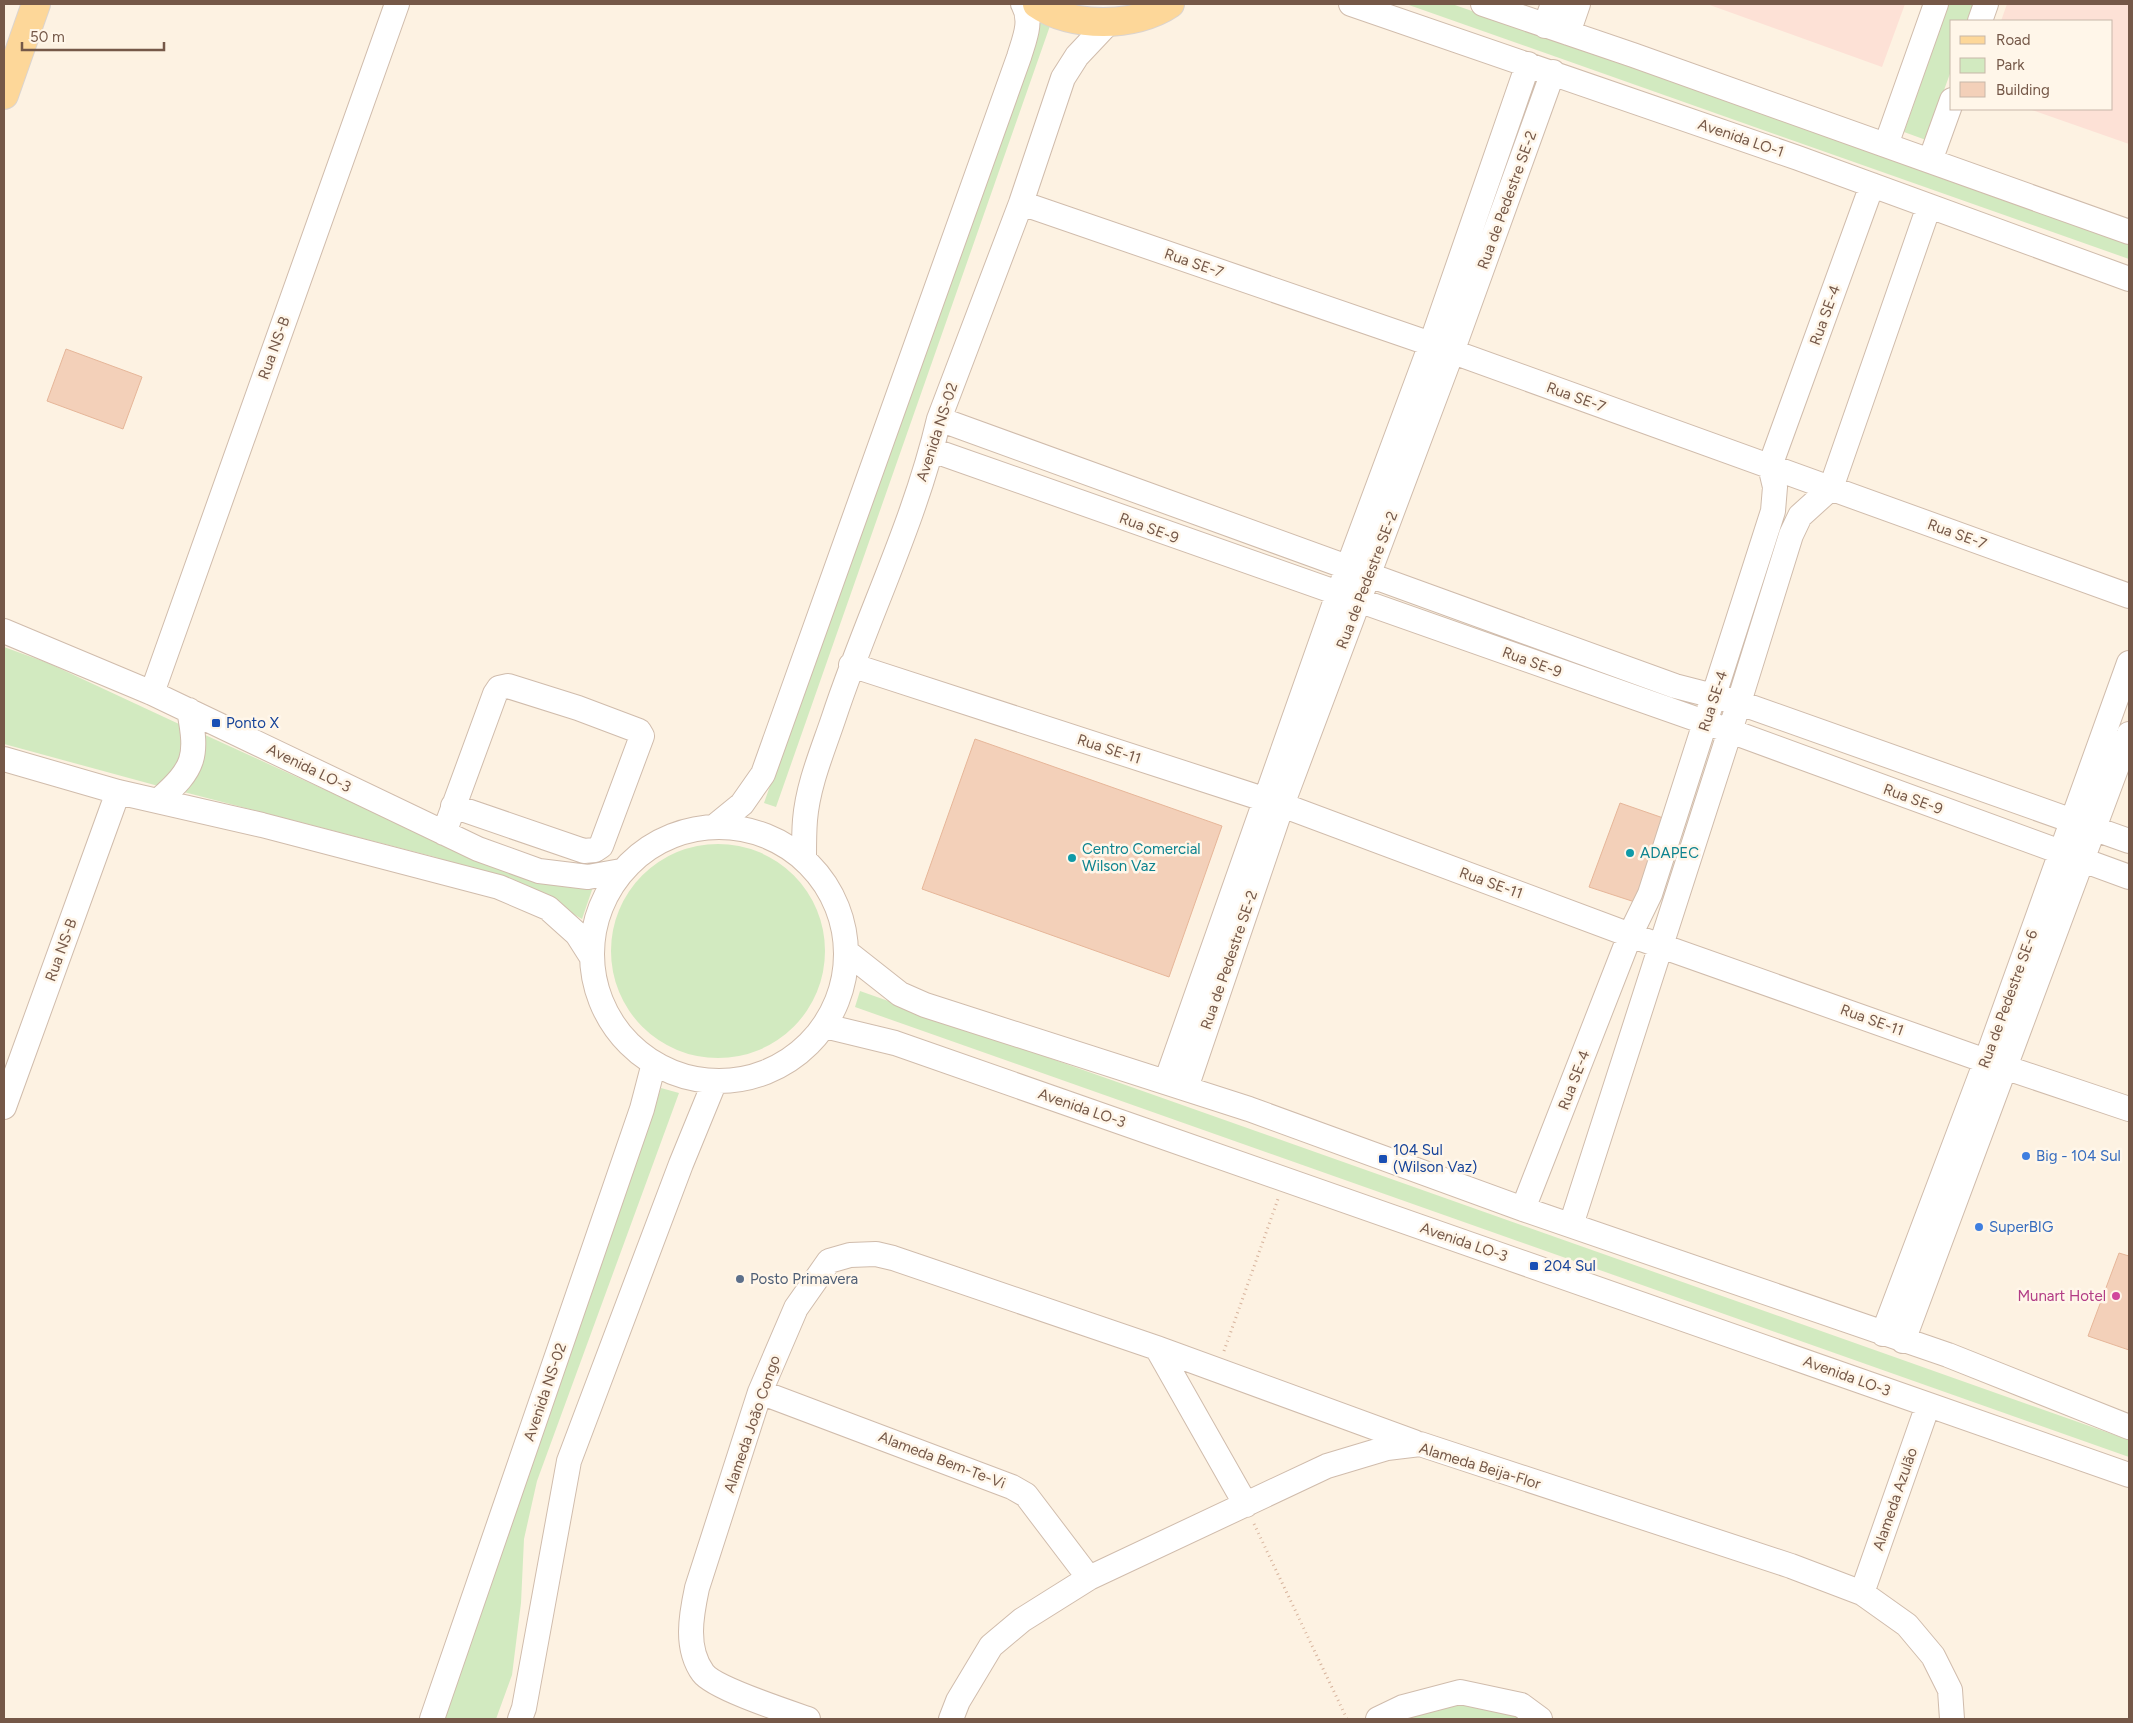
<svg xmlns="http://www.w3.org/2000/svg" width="2133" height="1723" font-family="Figtree,sans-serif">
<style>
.commercial{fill:#fde1d6}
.green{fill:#d2eac0}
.building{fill:#f3d0b9;stroke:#e6b699}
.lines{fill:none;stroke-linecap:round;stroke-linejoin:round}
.minor-casing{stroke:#d0bcac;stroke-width:26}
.major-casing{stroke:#dbd4cf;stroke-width:30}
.path{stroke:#d7b39c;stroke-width:3;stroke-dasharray:1 4;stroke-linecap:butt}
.minor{stroke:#fff;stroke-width:24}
.major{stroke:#fdd799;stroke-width:28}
.transit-dot{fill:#1a4fb4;stroke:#fff6e9;stroke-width:2}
.culture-dot{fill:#0f9aa8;stroke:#fff6e9;stroke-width:2}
.shop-dot{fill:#3f7fe0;stroke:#fff6e9;stroke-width:2}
.service-dot{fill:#5c6f8a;stroke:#fff6e9;stroke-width:2}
.hotel-dot{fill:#d1479c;stroke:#fff6e9;stroke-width:2}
.labels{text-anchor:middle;stroke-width:5;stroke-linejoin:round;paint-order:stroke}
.street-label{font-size:15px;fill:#755848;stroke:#fff6e9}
.transit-label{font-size:15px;fill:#164399;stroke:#fff6e9;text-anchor:start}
.culture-label{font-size:15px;fill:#0d838f;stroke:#fff6e9;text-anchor:start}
.shop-label{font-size:15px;fill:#366cbe;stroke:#fff6e9;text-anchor:start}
.service-label{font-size:15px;fill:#4e5e75;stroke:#fff6e9;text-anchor:start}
.hotel-label{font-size:15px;fill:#b23c85;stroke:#fff6e9;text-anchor:end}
</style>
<rect width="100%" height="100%" fill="#fdf2e2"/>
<!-- commercial -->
<path class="commercial" d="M1707 4H1905L1882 67Z
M2007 4H2129V144L2029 109H2112V21H2001Z"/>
<!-- green -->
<path class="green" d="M1406 4H1452L2129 243V259Z
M1949 4H1975L1968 21H1952V68L1926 140 1904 132Z
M1040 18 1051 23 776 807 764 803Z
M4 647 48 663 179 724 183 759 162 787 4 744Z
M203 734 439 842 593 887 582 919 535 892 435 857 180 791C202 774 206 762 203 734Z
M611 951a107 107 0 1 1 214 0a107 107 0 1 1-214 0Z
M860 991 2129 1440V1457L855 1007Z
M661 1088 679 1093 537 1481 524 1539 521 1603 512 1675 496 1719H441Z
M1460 1692 1540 1719H1378Z"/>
<!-- building -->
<path class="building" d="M66 349 142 377 123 429 47 401Z
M975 739 1222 826 1169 977 922 889Z
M1620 803 1669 820 1644 905 1589 887Z
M2119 1253 2129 1256V1350L2088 1336Z"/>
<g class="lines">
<!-- minor casing -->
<g class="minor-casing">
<path id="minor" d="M1351 4 1798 158 2129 279
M1483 4 1633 55 2129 232
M1980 21 1986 4
M1545 26 1553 4
M1568 33 1578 4
M1886 145 1936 4
M1930 161 1952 100
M1021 203 1431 344 2129 596
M939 419 1675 686 1737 702 2129 841
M932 450 1730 731 2129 877
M4 631 152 693 478 849 539 871 588 877 621 871
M851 665 1282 805 1630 935 1986 1061 2129 1109
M152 693 397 4
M4 759 118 792 262 825 499 887 548 908 577 934 591 956
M159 800C195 768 198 757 189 710
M715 826 742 804 763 774 1019 57C1024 40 1033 21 1023 4
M592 954a127 127 0 1 1 254 0a127 127 0 1 1-254 0Z
M444 833 495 694 499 688 508 686 578 708 639 731 642 736 601 846 595 850 584 851 453 806
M804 858C804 845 804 832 805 820 808 784 823 750 834 717 867 617 915 522 939 419L1021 203 1063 78 1077 56 1109 22
M848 953 900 994 925 1005 1249 1109 1523 1209 1948 1355 2129 1427
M825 1026 895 1043 2129 1475
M1166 1082 1338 594 1431 344 1528 64
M1186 1088 1282 805 1452 352 1553 72
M4 1107 118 792
M1523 1209 1630 935 1650 894 1773 511 1775 487 1770 466 1872 185
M1571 1225 1730 731 1791 535 1800 516 1831 488 1929 206
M1883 1334 1986 1061 2129 663
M1903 1341 2129 734
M1157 1348 1246 1505
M760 1392 1012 1487 1026 1495 1089 1578
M1862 1593 1928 1405
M432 1719 642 1109 654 1063
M520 1719 524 1708 569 1461 681 1164 715 1081
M808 1719C788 1712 714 1688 703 1673 685 1648 691 1616 697 1588L760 1392 796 1308 829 1261 850 1255 876 1254 893 1258 1157 1348 1414 1442
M951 1719 958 1701 991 1646 1022 1620 1089 1578 1327 1466 1387 1448 1420 1444 1791 1566 1862 1593 1907 1625 1933 1656 1950 1690 1952 1719
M1378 1719 1403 1707 1460 1692 1521 1705 1540 1719"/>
</g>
<!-- major casing -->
<g class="major-casing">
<path id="major" d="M1037 4C1071 28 1135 28 1170 4
M4 95 36 4"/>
</g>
<!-- path -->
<path class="path" d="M1224 1351 1278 1199
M1254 1524 1347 1719"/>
<!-- minor -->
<use href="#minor" class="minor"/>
<!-- major -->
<use href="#major" class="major"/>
</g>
<!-- markers -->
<g class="transit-dot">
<rect x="211" y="718" width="10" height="10" rx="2.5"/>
<rect x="1378" y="1154" width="10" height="10" rx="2.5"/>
<rect x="1529" y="1261" width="10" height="10" rx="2.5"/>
</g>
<g class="culture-dot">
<circle cx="1630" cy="853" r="5"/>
<circle cx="1072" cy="858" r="5"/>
</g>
<g class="shop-dot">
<circle cx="2026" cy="1156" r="5"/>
<circle cx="1979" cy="1227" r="5"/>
</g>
<circle class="service-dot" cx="740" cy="1279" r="5"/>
<circle class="hotel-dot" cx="2116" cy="1296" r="5"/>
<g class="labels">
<!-- street labels -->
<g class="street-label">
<text transform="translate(1741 138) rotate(19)" y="5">Avenida LO-1</text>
<text transform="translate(1507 200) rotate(-70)" y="5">Rua de Pedestre SE-2</text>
<text transform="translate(1194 263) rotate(19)" y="5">Rua SE-7</text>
<text transform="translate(1825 315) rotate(-70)" y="5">Rua SE-4</text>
<text transform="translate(274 348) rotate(-70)" y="5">Rua NS-B</text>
<text transform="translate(1576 397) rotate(20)" y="5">Rua SE-7</text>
<text transform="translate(937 432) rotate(-72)" y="5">Avenida NS-02</text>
<text transform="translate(1149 528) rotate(20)" y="5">Rua SE-9</text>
<text transform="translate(1957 534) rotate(20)" y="5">Rua SE-7</text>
<text transform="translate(1367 580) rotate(-69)" y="5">Rua de Pedestre SE-2</text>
<text transform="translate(1532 662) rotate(20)" y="5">Rua SE-9</text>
<text transform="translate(1713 701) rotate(-72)" y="5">Rua SE-4</text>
<text transform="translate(1109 749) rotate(18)" y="5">Rua SE-11</text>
<text transform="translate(309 768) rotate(26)" y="5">Avenida LO-3</text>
<text transform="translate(1913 799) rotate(20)" y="5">Rua SE-9</text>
<text transform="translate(1491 883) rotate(20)" y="5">Rua SE-11</text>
<text transform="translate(61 950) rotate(-70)" y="5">Rua NS-B</text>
<text transform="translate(1229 960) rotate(-71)" y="5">Rua de Pedestre SE-2</text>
<text transform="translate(2008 999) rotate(-70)" y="5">Rua de Pedestre SE-6</text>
<text transform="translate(1872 1020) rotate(20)" y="5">Rua SE-11</text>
<text transform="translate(1574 1080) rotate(-69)" y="5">Rua SE-4</text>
<text transform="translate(1082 1108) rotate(19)" y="5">Avenida LO-3</text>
<text transform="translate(1464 1242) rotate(19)" y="5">Avenida LO-3</text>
<text transform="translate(1847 1376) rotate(20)" y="5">Avenida LO-3</text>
<text transform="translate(545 1392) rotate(-71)" y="5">Avenida NS-02</text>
<text transform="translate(752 1424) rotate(-71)" y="5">Alameda João Congo</text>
<text transform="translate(942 1460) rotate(21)" y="5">Alameda Bem-Te-Vi</text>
<text transform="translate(1480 1466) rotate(17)" y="5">Alameda Beija-Flor</text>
<text transform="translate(1895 1499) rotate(-71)" y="5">Alameda Azulão</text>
</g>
<!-- transit labels -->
<g class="transit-label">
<text x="226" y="728">Ponto X</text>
<text x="1393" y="1155">104 Sul<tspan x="1393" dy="17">(Wilson Vaz)</tspan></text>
<text x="1544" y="1271">204 Sul</text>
</g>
<!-- culture labels -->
<g class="culture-label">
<text x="1082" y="854">Centro Comercial<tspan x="1082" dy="17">Wilson Vaz</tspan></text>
<text x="1640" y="858">ADAPEC</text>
</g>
<!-- shop labels -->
<g class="shop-label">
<text x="2036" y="1161">Big - 104 Sul</text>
<text x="1989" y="1232">SuperBIG</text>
</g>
<!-- service labels -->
<g class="service-label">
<text x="750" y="1284">Posto Primavera</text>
</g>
<!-- hotel labels -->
<g class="hotel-label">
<text x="2106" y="1301">Munart Hotel</text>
</g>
</g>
<!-- border -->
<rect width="2133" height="1723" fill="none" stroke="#755848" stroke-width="10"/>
<!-- legend -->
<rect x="1950" y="20" width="162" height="90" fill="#fff6e9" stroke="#c8b7a9"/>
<rect x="1960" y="36" width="25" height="8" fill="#fdd799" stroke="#c8b7a9"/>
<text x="1996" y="45" font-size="15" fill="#755848">Road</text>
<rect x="1960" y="58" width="25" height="15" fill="#d2eac0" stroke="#c8b7a9"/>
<text x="1996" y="70" font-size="15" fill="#755848">Park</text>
<rect x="1960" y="82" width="25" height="15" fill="#f3d0b9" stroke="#c8b7a9"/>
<text x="1996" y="95" font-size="15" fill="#755848">Building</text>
<!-- scale -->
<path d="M22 42v8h142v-8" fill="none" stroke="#755848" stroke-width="2.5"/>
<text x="30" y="42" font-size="15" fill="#755848" stroke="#fff6e9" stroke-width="4" paint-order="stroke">50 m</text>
</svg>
